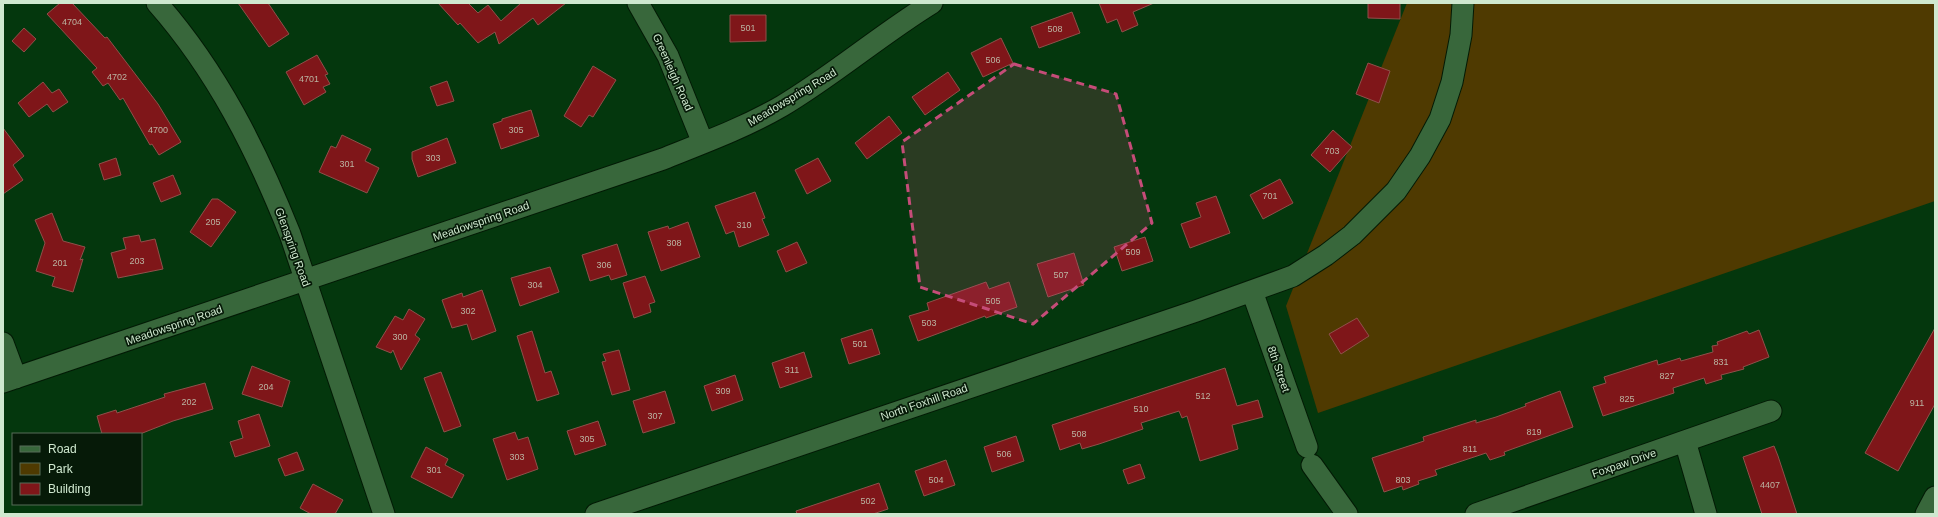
<svg xmlns="http://www.w3.org/2000/svg" width="1938" height="517" font-family="Arial,sans-serif">
<style>
.green{fill:#4f3a01}
.building{fill:#7f1619;stroke:#8f504a}
.lines{fill:none;stroke-linecap:round;stroke-linejoin:round}
.street-casing{stroke:#031a05;stroke-width:23}
.street{stroke:#38673b;stroke-width:21}
.marked{fill:#c54c78;fill-opacity:0.2;stroke:#c54c78;stroke-width:3;stroke-dasharray:8 5;stroke-linejoin:round}
.labels{text-anchor:middle;stroke-width:3.5;stroke-linejoin:round;paint-order:stroke}
.number-label{font-size:9px;fill:#bbb4a2}
.street-label{font-size:11px;fill:#cfe8cf;stroke:#061a08}
</style>
<rect width="100%" height="100%" fill="#04370d"/>
<!-- green -->
<path class="green" d="M1407 3H1935V201L1318 413 1286 306Z"/>
<!-- building -->
<path class="building" d="M60 3H72L105 38 107 37 158 104 181 142 159 155 152 144 150 145 123 98 120 100 108 83 103 86 92 72 97 68 47 14Z
M238 3H268L289 34 269 47Z
M438 3H468L478 13 488 5 501 21 521 3H566L538 25 533 18 499 44 495 32 478 43 460 23 458 25Z
M1099 3H1154L1133 12 1138 25 1122 32 1117 19 1107 23Z
M1368 3H1400V19L1368 18Z
M1072 12 1080 33 1039 48 1031 27Z
M730 15H766V41L730 42Z
M24 28 36 39 24 52 12 41Z
M1001 38 1013 63 983 77 971 53Z
M317 55 328 74 325 75 330 84 323 87 326 92 304 105 286 72Z
M1368 63 1390 71 1379 103 1356 94Z
M593 66 616 80 593 117 589 115 581 127 564 116Z
M948 72 960 90 925 115 912 97Z
M447 81 454 101 437 106 430 87Z
M43 82 52 93 59 89 68 102 53 112 47 104 29 117 18 103Z
M531 110 539 136 501 149 493 124 502 121V119Z
M889 116 902 133 867 159 855 143Z
M3 128 24 156 13 165 23 180 3 194Z
M1333 130 1352 147 1330 172 1311 155Z
M342 135 371 149 365 161 379 168 367 193 319 172 331 146 336 148Z
M447 138 456 163 418 177 412 159V152Z
M116 158 121 175 104 180 99 164Z
M818 158 831 181 807 194 795 170Z
M173 175 181 194 161 202 153 183Z
M1280 179 1293 203 1263 219 1250 195Z
M755 192 765 218 762 219 769 235 739 247 734 231 726 234 715 206Z
M1216 196 1230 233 1190 248 1181 224 1201 217 1196 203Z
M212 199H218L236 212 211 247 190 232Z
M52 213 63 241 85 247 80 260 83 259 73 292 52 286 55 277 36 271 45 243 35 220Z
M688 222 700 257 661 271 648 232 668 226 669 229Z
M139 235 141 242 155 239 163 269 118 278 111 253 126 249 123 238Z
M1145 237 1153 261 1122 271 1114 247Z
M797 242 807 263 786 272 777 251Z
M617 244 627 275 611 280 609 275 590 281 582 255Z
M1074 253 1084 285 1048 297 1037 264Z
M550 267 559 292 520 306 511 278Z
M645 276 655 302 649 304 651 312 634 318 623 283Z
M986 282 989 289 1009 282 1017 307 986 318 985 316 918 341 909 316 929 310 927 303Z
M482 290 496 331 472 340 467 324 452 328 442 300 462 293 463 297Z
M409 309 425 319 415 335 420 339 401 370 393 350 391 353 376 347 395 316 403 320Z
M1357 318 1369 336 1341 354 1329 334Z
M1935 328V404L1898 471 1865 453Z
M872 329 880 354 849 364 841 339Z
M1759 330 1769 357 1743 367 1744 369 1721 375 1722 379 1706 384 1704 378 1673 388 1674 393 1603 416 1593 387 1606 383 1604 377 1657 360 1658 365 1680 358 1681 361 1713 352 1712 346 1718 345 1717 342 1747 331 1749 334Z
M532 331 545 373 551 371 559 394 537 401 517 336Z
M619 350 630 390 612 395 602 362 606 361 603 354Z
M804 352 812 377 780 388 772 363Z
M252 366 290 381 282 407 242 394Z
M1225 368 1237 406 1258 400 1263 417 1232 425 1238 449 1200 461 1187 416 1182 418 1179 411 1141 423 1143 429 1099 444 1082 449 1080 443 1060 450 1052 425Z
M441 372 461 426 444 432 424 378Z
M735 375 743 400 712 411 704 386Z
M205 383 213 409 173 421 140 434H102L97 416 116 410 117 413 165 397 164 394Z
M665 391 675 423 643 433 633 401Z
M1560 391 1573 427 1504 452 1505 455 1490 460 1486 453 1435 470 1437 475 1418 481 1419 484 1403 490 1402 486 1384 492 1372 458 1424 441 1423 437 1476 420V423L1496 417 1526 406 1525 404Z
M259 414 270 446 235 457 230 442 243 438 238 421Z
M598 421 606 445 575 455 567 431Z
M515 432 518 440 528 437 538 469 507 480 493 439Z
M1016 436 1024 461 992 472 984 447Z
M1774 446 1778 456 1797 514H1762L1743 457Z
M426 447 448 459 445 465 464 475 452 498 411 477Z
M297 452 304 470 285 476 278 459Z
M946 460 955 485 924 496 915 471Z
M1140 464 1145 478 1128 484 1123 470Z
M879 483 888 509 873 514H797L796 511Z
M313 484 343 500 335 514H311L300 508Z"/>
<g class="lines">
<!-- street casing -->
<g class="street-casing">
<path id="street" d="M157 3C217 71 257 151 290 234L384 514
M638 3 668 56 703 143
M1252 291 1307 447
M3 343 16 378
M3 382 663 159C703 143 744 128 782 106 834 75 880 35 932 3
M1685 441 1706 514
M1312 465 1347 514
M596 514 1196 311 1293 276 1326 255 1352 235 1396 191 1420 156 1440 119 1452 82 1461 35 1463 3
M1476 514 1771 411
M1926 514 1935 497"/>
</g>
<!-- street -->
<use href="#street" class="street"/>
</g>
<!-- marked area -->
<path class="marked" d="M1014 64 1116 94 1152 223 1033 324 920 287 902 142Z"/>
<g class="labels">
<!-- number labels -->
<g class="number-label">
<text x="72" y="25">4704</text>
<text x="748" y="31">501</text>
<text x="1055" y="32">508</text>
<text x="993" y="63">506</text>
<text x="117" y="80">4702</text>
<text x="309" y="82">4701</text>
<text x="158" y="133">4700</text>
<text x="516" y="133">305</text>
<text x="1332" y="154">703</text>
<text x="433" y="161">303</text>
<text x="347" y="167">301</text>
<text x="1270" y="199">701</text>
<text x="213" y="225">205</text>
<text x="744" y="228">310</text>
<text x="674" y="246">308</text>
<text x="1133" y="255">509</text>
<text x="137" y="264">203</text>
<text x="60" y="266">201</text>
<text x="604" y="268">306</text>
<text x="1061" y="278">507</text>
<text x="535" y="288">304</text>
<text x="993" y="304">505</text>
<text x="468" y="314">302</text>
<text x="929" y="326">503</text>
<text x="400" y="340">300</text>
<text x="860" y="347">501</text>
<text x="1721" y="365">831</text>
<text x="792" y="373">311</text>
<text x="1667" y="379">827</text>
<text x="266" y="390">204</text>
<text x="723" y="394">309</text>
<text x="1203" y="399">512</text>
<text x="1627" y="402">825</text>
<text x="189" y="405">202</text>
<text x="1917" y="406">911</text>
<text x="1141" y="412">510</text>
<text x="655" y="419">307</text>
<text x="1534" y="435">819</text>
<text x="1079" y="437">508</text>
<text x="587" y="442">305</text>
<text x="1470" y="452">811</text>
<text x="1004" y="457">506</text>
<text x="517" y="460">303</text>
<text x="434" y="473">301</text>
<text x="936" y="483">504</text>
<text x="1403" y="483">803</text>
<text x="1770" y="488">4407</text>
<text x="868" y="504">502</text>
</g>
<!-- street labels -->
<g class="street-label">
<text transform="translate(673 72) rotate(66)" y="4">Greenleigh Road</text>
<text transform="translate(792 97) rotate(-31)" y="4">Meadowspring Road</text>
<text transform="translate(481 221) rotate(-19)" y="4">Meadowspring Road</text>
<text transform="translate(293 247) rotate(70)" y="4">Glenspring Road</text>
<text transform="translate(174 325) rotate(-19)" y="4">Meadowspring Road</text>
<text transform="translate(1279 369) rotate(71)" y="4">8th Street</text>
<text transform="translate(924 402) rotate(-19)" y="4">North Foxhill Road</text>
<text transform="translate(1624 463) rotate(-19)" y="4">Foxpaw Drive</text>
</g>
</g>
<!-- border -->
<rect width="1938" height="517" fill="none" stroke="#cfe8cf" stroke-width="8"/>
<!-- legend -->
<rect x="12" y="433" width="130" height="72" fill="#061a08" stroke="#566c58"/>
<rect x="20" y="446" width="20" height="6" fill="#38673b" stroke="#566c58"/>
<text x="48" y="453" font-size="12" fill="#cfe8cf">Road</text>
<rect x="20" y="463" width="20" height="12" fill="#4f3a01" stroke="#566c58"/>
<text x="48" y="473" font-size="12" fill="#cfe8cf">Park</text>
<rect x="20" y="483" width="20" height="12" fill="#7f1619" stroke="#566c58"/>
<text x="48" y="493" font-size="12" fill="#cfe8cf">Building</text>
</svg>
